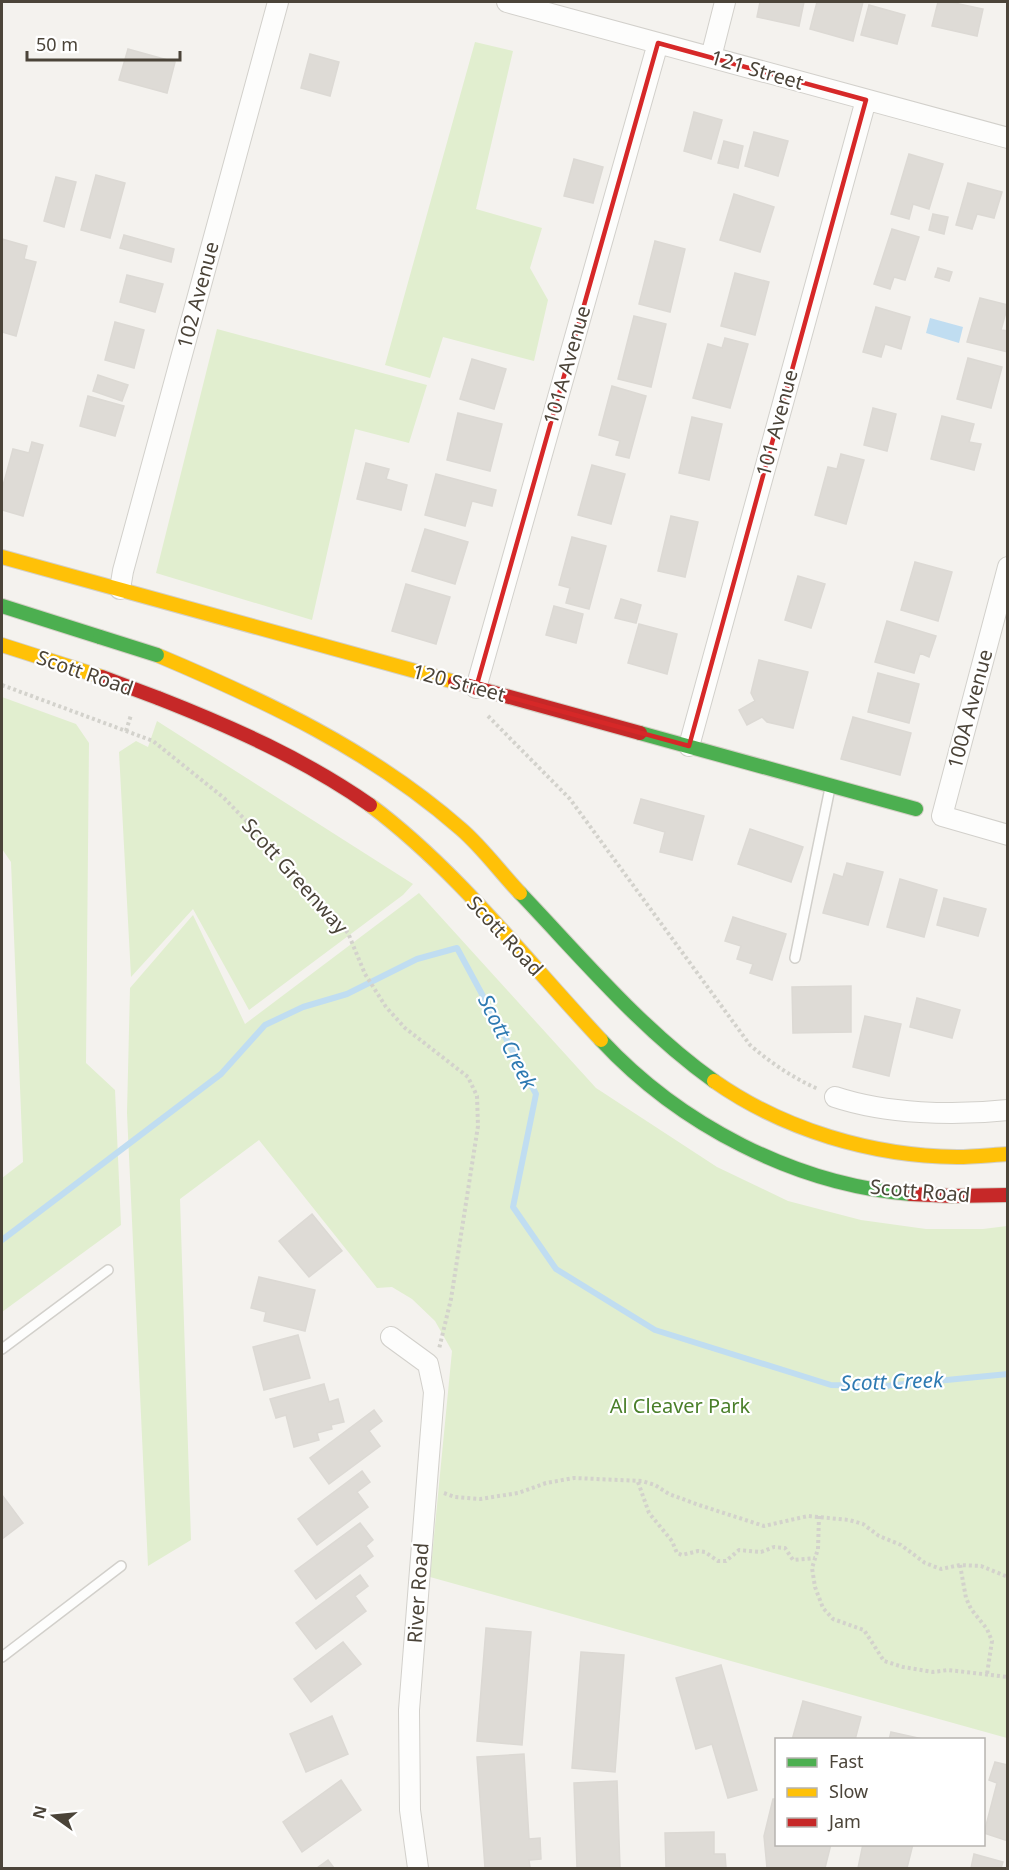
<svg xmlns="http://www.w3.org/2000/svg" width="1009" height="1870" font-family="'Noto Sans',sans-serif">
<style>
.green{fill:#e1eecf}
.water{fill:#c0ddf1}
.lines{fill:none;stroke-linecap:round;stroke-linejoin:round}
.stream{stroke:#c0ddf1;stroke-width:6}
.building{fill:#dedbd6;stroke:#dcd9d4;stroke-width:1.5}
.lane-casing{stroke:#d2d0cb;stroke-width:12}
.street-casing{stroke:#d2d0cb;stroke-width:22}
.fast-casing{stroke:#d3cfc5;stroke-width:16}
.slow-casing{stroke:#d3cfc5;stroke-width:16}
.jam-casing{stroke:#d3cfc5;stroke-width:16}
.path{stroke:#d3d2cc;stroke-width:4;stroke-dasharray:3 3;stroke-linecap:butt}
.lane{stroke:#fdfdfc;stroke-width:9}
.street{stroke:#fdfdfc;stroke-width:20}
.fast{stroke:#4caf50;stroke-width:14}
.slow{stroke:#ffc107;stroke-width:14}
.jam{stroke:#c62828;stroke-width:14}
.fast-bridge-casing{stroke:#d3cfc5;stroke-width:16;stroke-linecap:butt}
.jam-bridge-casing{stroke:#d3cfc5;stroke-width:16;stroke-linecap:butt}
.fast-bridge{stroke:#4caf50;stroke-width:14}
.jam-bridge{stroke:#c62828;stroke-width:14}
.marked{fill:none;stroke:#d62828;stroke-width:4.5;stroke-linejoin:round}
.labels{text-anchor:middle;stroke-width:4.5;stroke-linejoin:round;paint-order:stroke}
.street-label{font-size:20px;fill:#4b4439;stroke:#fff}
.park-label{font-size:20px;fill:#4a7f2a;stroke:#fff}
.water-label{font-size:21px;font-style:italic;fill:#2e7ab2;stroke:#fff}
</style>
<rect width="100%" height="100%" fill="#f4f2ee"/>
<!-- green -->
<path class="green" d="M475 42 513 51 476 209 542 228 530 268 548 300 534 361 443 337 430 378 385 365Z
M217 329 427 385 409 443 355 429 312 620 156 573Z
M2 697 76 724 89 743 86 1063 115 1090 121 1225 2 1312V1178L23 1162 11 862 2 849Z
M157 721 413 884 403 895 249 1010 193 909 131 977 119 752 136 741 148 747Z
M419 893 596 1088 717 1167 788 1201 861 1220 926 1229H983L1007 1226V1738L430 1577 452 1351 435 1321 412 1299 392 1287 377 1288 259 1140 180 1199 191 1540 148 1566 127 1113 130 988 193 915 245 1024Z"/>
<!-- water -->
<path class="water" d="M930 318 963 327 959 343 926 333Z"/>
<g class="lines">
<!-- stream -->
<path class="stream" d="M2 1240 221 1074 265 1025 303 1007 347 994 417 959 457 948 536 1094 513 1207 556 1269 655 1330 831 1385 885 1386 1008 1374"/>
</g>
<!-- building -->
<path class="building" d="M760 2H804L799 26 757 17Z
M817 2H863L853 41 810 29Z
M938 2H950L983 9 977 36 932 26Z
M869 5 905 15 897 44 861 35Z
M128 49 175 62 167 93 119 80Z
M310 54 339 62 330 96 301 88Z
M694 112 722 120 711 159 684 151Z
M754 132 788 141 778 176 745 166Z
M724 141 743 146 738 168 718 163Z
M909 154 943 164 929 209 913 204 909 219 891 214Z
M574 159 603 167 593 203 564 196Z
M96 175 125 183 110 238 81 230Z
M56 177 76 182 64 227 44 221Z
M968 183 1002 192 994 218 977 214 972 229 956 225Z
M734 194 774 207 760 252 720 240Z
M933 214 948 217 944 234 929 230Z
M892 229 919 237 905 280 894 277 890 289 874 284Z
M124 235 174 249 171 262 120 248Z
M2 239 27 246 24 259 36 262 16 336 2 332Z
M655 241 685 249 670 312 639 304Z
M938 268 952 272 949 281 935 277Z
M735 273 769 282 755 335 721 326Z
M127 275 163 284 155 312 120 302Z
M980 298 1008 305 1001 330 1008 331V352L967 342Z
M876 307 910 317 901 349 885 344 881 357 863 352Z
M634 316 666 324 651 387 618 379Z
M115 322 144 330 134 368 105 360Z
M725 338 748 344 730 408 693 398 708 344 722 348Z
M968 358 1002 367 991 408 957 399Z
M472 359 506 369 494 409 460 399Z
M98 375 128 385 122 401 93 391Z
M612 386 646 396 629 458 616 455 620 441 599 435Z
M88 396 124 406 115 436 80 426Z
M873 408 896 414 887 451 864 445Z
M458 413 502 424 490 471 447 460Z
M942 416 974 424 969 442 981 444 974 470 931 459Z
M692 417 722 424 709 480 679 473Z
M32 442 43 445 23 516 2 510V489L13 449 29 453Z
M841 454 864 460 846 524 815 515 828 467 837 469Z
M366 463 389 469 386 479 407 485 401 510 357 499Z
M592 465 625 474 611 524 578 515Z
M436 474 496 490 492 506 472 501 465 526 425 515Z
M671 516 698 522 685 577 658 571Z
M425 529 468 542 455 584 412 571Z
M572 537 606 546 589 609 566 603 570 588 559 585Z
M915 562 952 572 938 621 901 610Z
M798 576 825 584 811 628 785 620Z
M406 584 450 597 436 644 392 631Z
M621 599 641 605 636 623 615 618Z
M554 606 583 614 576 643 546 635Z
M887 621 936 636 929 657 920 653 914 673 875 662Z
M639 624 677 634 667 674 628 663Z
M759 660 808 672 793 728 767 722 762 717 747 725 739 710 755 701 751 693Z
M878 673 919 684 909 723 868 712Z
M853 717 911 733 900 775 841 759Z
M641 799 704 816 692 860 660 852 665 832 634 823Z
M750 829 803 847 791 882 738 864Z
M847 863 883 872 868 925 823 913 834 874 843 877Z
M900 879 937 890 924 937 887 927Z
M944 898 986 909 978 936 937 925Z
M733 917 786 934 772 980 750 973 753 964 737 959 741 946 725 941Z
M851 986V1032L793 1033 792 987Z
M917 998 960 1010 952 1038 910 1027Z
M865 1016 901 1024 889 1076 853 1067Z
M312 1214 342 1251 309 1277 279 1241Z
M259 1277 315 1290 305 1331 264 1321 266 1312 251 1308Z
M298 1335 310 1378 264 1390 253 1347Z
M324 1384 329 1402 338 1399 344 1422 331 1425 332 1429 317 1433 319 1440 294 1447 286 1415 276 1418 270 1399Z
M374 1410 382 1421 369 1431 380 1446 329 1484 310 1458Z
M362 1471 370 1482 357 1492 368 1507 317 1545 298 1519Z
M2 1495 23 1523 2 1539Z
M360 1523 373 1540 366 1546 373 1556 316 1599 295 1571Z
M360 1575 368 1586 355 1596 366 1611 316 1649 296 1623Z
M486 1628 531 1632 522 1745 477 1741Z
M343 1642 361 1664 311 1702 294 1679Z
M581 1652 624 1655 615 1772 572 1768Z
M721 1665 757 1790 728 1798 712 1744 696 1749 676 1678Z
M803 1701 861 1717 855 1740H792Z
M332 1716 348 1754 306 1772 290 1734Z
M891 1732 927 1740H889Z
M524 1754 529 1839 540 1838 541 1859 529 1860 530 1868H485L477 1757Z
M995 1762 1008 1765V1841L984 1833 997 1783 989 1780Z
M341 1780 361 1810 302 1852 283 1822Z
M617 1781 620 1868H577L574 1783Z
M773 1799H776V1844H831L825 1868H767L764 1836Z
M714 1832V1854H725L726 1868H666L665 1833Z
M863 1844H913L907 1868H858Z
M974 1854 1003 1862 1001 1868H971Z
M328 1860 334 1868H317Z"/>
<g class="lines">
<!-- lane casing -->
<g class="lane-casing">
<path id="lane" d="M795 958 830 788
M2 1349 108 1270
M2 1657 121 1566"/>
</g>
<!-- street casing -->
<g class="street-casing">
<path id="street" d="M507 2 1008 138
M711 57 725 2
M1008 567 942 816 1008 835
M120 589 123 571 278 2
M476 688 658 43
M689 746 866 100
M835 1097C886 1114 954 1116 1008 1110
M391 1337 428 1364 434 1392 409 1710 410 1810 418 1868"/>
</g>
<!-- fast casing -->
<g class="fast-casing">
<path id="fast" d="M2 606 100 637
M640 733 916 809
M520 893C582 958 640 1028 714 1081
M601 1040C679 1124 795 1185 911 1194"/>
</g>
<!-- slow casing -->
<g class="slow-casing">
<path id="slow" d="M2 557 455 682
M2 645 102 677
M157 655C266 701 371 750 461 829 483 848 500 872 520 893
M370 805C458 871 526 960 601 1040
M714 1081C784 1130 872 1156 957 1157 974 1157 991 1155 1008 1154"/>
</g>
<!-- jam casing -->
<g class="jam-casing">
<path id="jam" d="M455 682 640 733
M158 698C232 727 304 759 370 805
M911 1194 952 1196 1008 1195"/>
</g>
<!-- path -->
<path class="path" d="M2 685 153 741 224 798 288 864 348 933 365 974 386 1007 405 1028 468 1077 477 1096 478 1126 451 1299 439 1349
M488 716 570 799 750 1045C771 1063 793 1078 818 1089
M126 731 131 715
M638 1482 649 1513 672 1541 677 1553 682 1555 698 1551 705 1552 718 1561H726L739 1550 761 1552 774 1547 785 1548 793 1560 815 1558
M444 1493 455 1497 480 1499 518 1493 546 1483 574 1478 642 1481 655 1485 669 1494 699 1505 764 1526 808 1516 849 1520 863 1524 879 1536 901 1545 925 1563 941 1569 960 1565 981 1566 1008 1577
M819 1516 818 1549 812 1568 815 1587 823 1608 833 1619 864 1630 884 1661 903 1667 933 1672 948 1670 1008 1677
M960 1565 966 1598 971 1609 987 1629 992 1641 987 1674"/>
<!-- lane -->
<use href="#lane" class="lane"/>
<!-- street -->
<use href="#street" class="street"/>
<!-- fast -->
<use href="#fast" class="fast"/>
<!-- slow -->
<use href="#slow" class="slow"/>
<!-- jam -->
<use href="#jam" class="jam"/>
<!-- fast-bridge casing -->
<g class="fast-bridge-casing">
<path id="fast-bridge" d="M100 637 157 655"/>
</g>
<!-- jam-bridge casing -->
<g class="jam-bridge-casing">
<path id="jam-bridge" d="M102 677 158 698"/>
</g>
<!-- fast-bridge -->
<use href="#fast-bridge" class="fast-bridge"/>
<!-- jam-bridge -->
<use href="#jam-bridge" class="jam-bridge"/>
</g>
<!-- marked area -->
<path class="marked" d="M658 43 866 100 689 746 476 688Z"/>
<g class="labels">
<!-- street labels -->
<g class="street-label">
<text transform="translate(757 70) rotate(16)" y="7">121 Street</text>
<text transform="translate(198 295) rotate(-75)" y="7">102 Avenue</text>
<text transform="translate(567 365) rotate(-74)" y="7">101A Avenue</text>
<text transform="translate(777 423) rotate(-75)" y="7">101 Avenue</text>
<text transform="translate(85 673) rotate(19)" y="7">Scott Road</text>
<text transform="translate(459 683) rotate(15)" y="7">120 Street</text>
<text transform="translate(970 709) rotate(-75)" y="7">100A Avenue</text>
<text transform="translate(295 876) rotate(48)" y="7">Scott Greenway</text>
<text transform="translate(505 936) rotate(47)" y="7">Scott Road</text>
<text transform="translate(920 1191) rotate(5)" y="7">Scott Road</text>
<text transform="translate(418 1593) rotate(-86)" y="7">River Road</text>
</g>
<!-- park labels -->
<g class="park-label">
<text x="680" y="1413">Al Cleaver Park</text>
</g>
<!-- water labels -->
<g class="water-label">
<text transform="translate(507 1042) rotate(63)" y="7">Scott Creek</text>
<text transform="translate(892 1382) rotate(-2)" y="7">Scott Creek</text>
</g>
</g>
<!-- border -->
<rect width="1009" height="1870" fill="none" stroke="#4b4439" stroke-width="6"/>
<!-- legend -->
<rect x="775" y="1738" width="210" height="108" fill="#ffffff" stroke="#b7b4b0" stroke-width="1.5"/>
<rect x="787" y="1758" width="30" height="9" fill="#4caf50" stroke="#b7b4b0" stroke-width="1.5"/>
<text x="829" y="1768" font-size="18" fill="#4b4439">Fast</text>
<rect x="787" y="1788" width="30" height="9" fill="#ffc107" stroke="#b7b4b0" stroke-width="1.5"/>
<text x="829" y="1798" font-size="18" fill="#4b4439">Slow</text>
<rect x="787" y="1818" width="30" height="9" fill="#c62828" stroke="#b7b4b0" stroke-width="1.5"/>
<text x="829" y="1828" font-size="18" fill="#4b4439">Jam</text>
<!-- north arrow -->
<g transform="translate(54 1816) rotate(285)" stroke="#ffffff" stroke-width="4.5" paint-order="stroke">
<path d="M0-4.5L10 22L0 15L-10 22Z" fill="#4b4439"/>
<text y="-9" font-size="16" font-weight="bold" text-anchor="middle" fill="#4b4439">N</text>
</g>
<!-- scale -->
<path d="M27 51v9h153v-9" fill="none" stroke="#4b4439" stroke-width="3"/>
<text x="36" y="51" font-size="18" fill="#4b4439" stroke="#ffffff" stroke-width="4.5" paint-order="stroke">50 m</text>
</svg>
